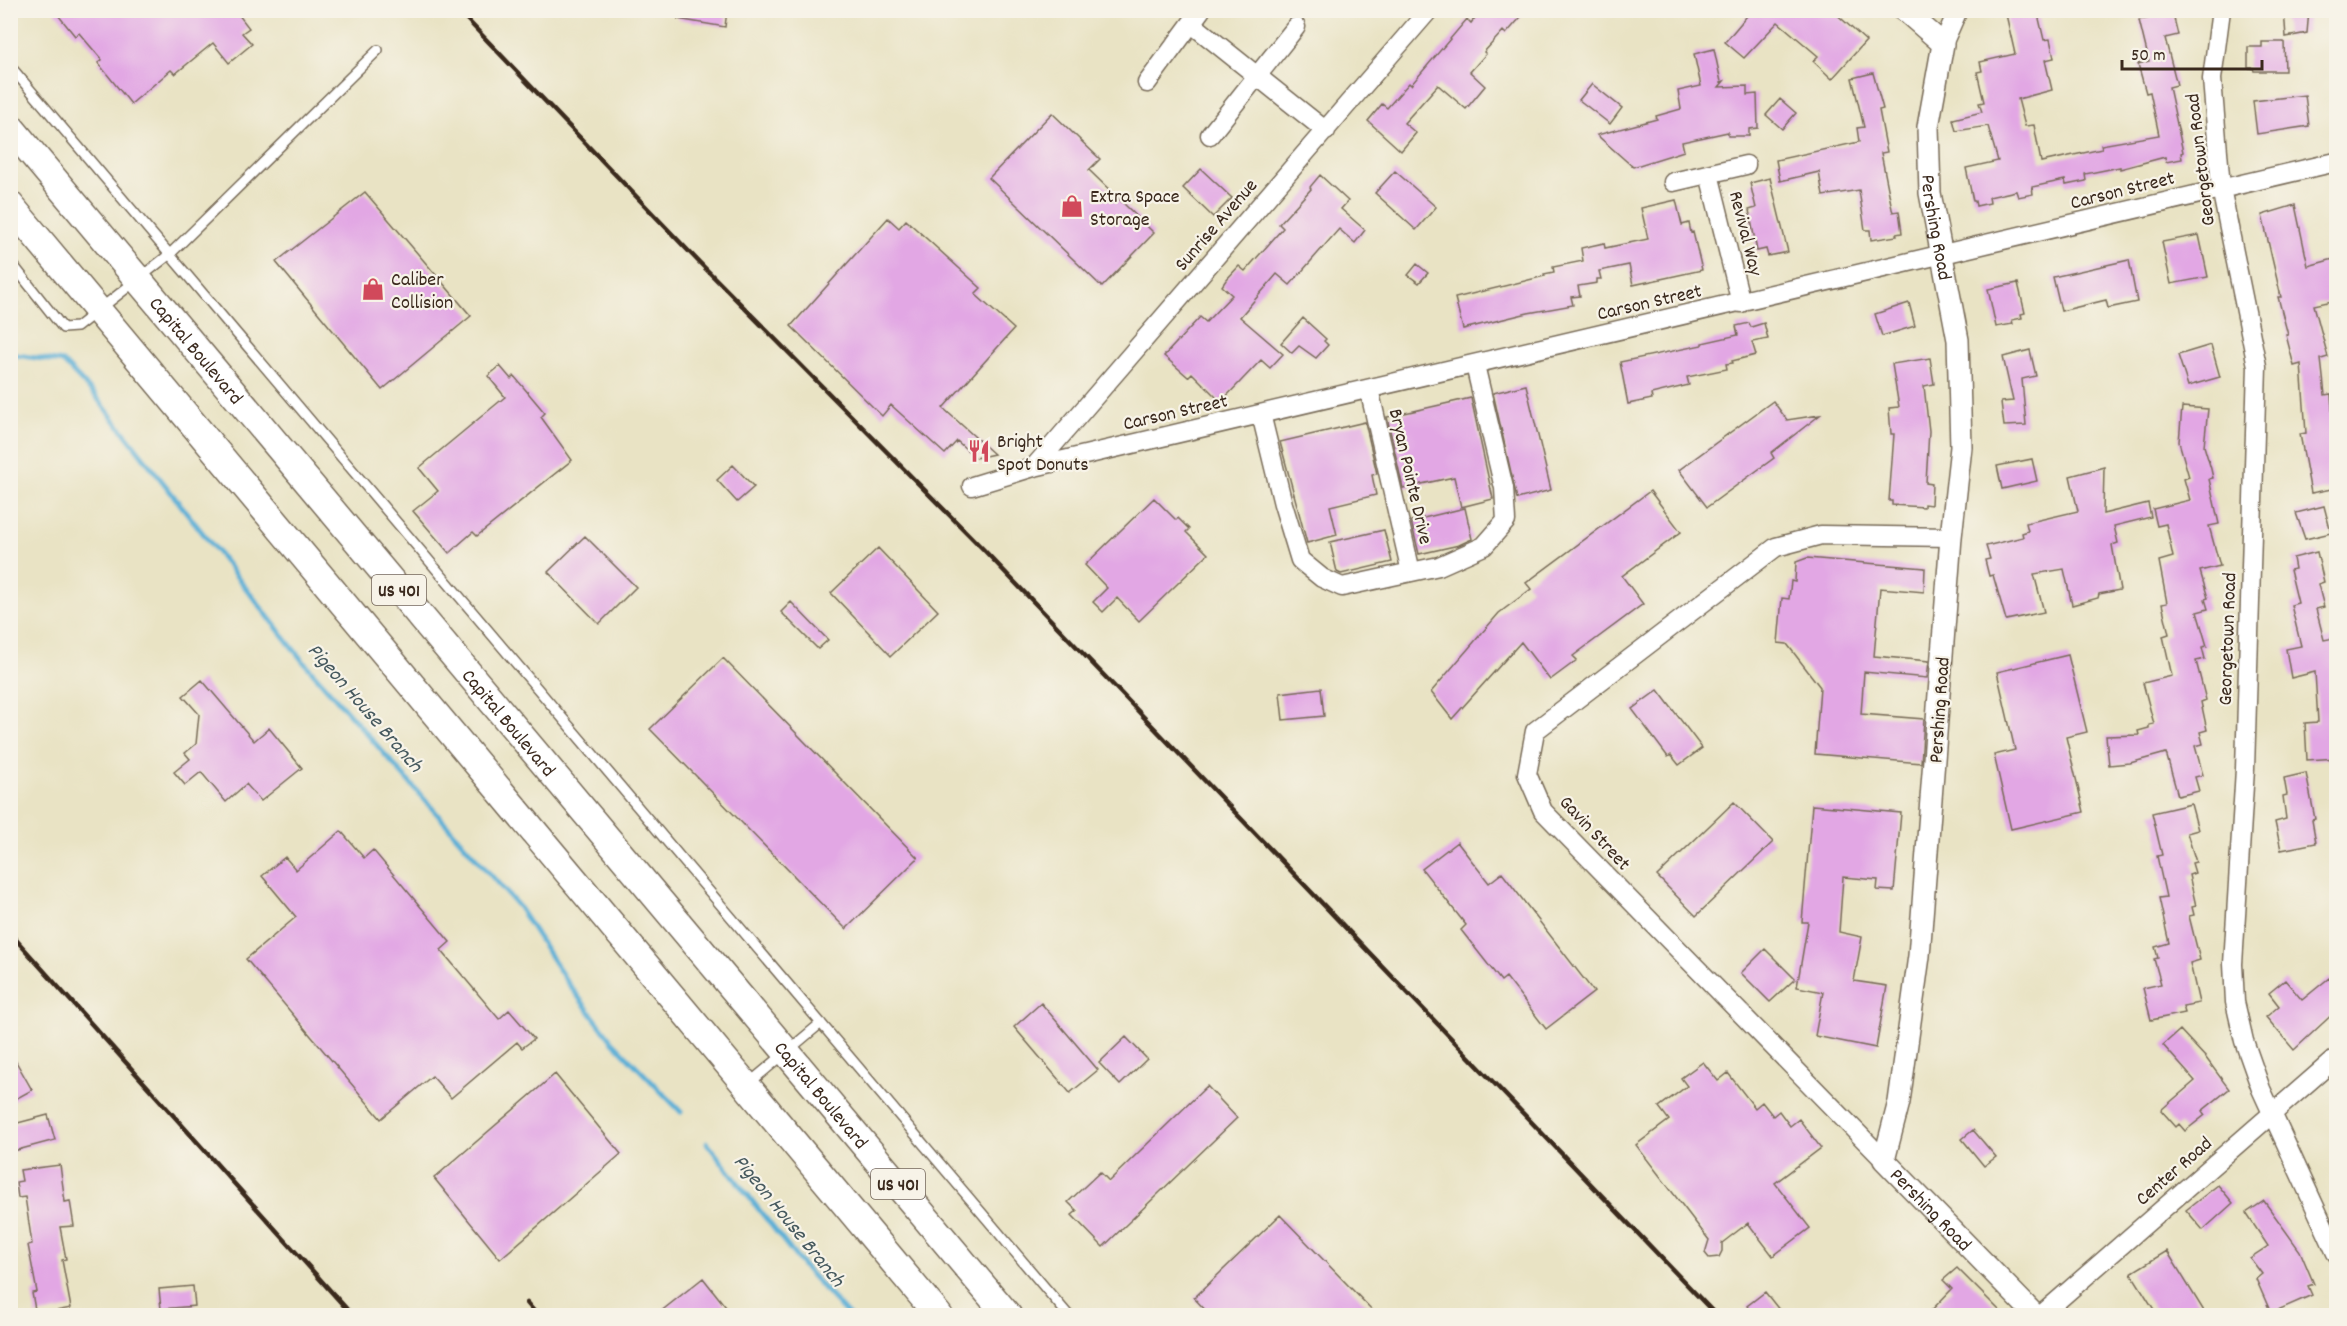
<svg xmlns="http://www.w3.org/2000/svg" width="2347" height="1326" font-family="Dekko,sans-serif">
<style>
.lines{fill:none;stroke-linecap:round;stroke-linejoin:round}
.stream{stroke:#5aafd6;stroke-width:5}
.building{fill:#e2a7e4}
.service-casing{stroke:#786b58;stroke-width:12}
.minor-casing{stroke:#786b58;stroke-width:21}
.tertiary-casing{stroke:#786b58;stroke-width:24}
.primary-casing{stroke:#786b58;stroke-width:30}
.service{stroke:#fff;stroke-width:9}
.minor{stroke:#fff;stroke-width:18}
.tertiary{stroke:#fff;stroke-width:21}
.primary{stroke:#fff;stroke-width:27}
.rail{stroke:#3b2a1e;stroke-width:4.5}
.labels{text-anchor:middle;stroke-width:4.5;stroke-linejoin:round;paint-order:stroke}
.shield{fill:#f7f3e8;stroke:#73665b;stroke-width:1.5}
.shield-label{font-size:18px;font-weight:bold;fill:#3b2a1e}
.street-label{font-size:20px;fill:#3b2a1e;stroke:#f7f3e8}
.poi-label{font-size:20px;fill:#3b2a1e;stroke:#f7f3e8;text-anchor:start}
.water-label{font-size:21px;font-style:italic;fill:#46595e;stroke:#f7f3e8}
</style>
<rect width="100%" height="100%" fill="#f7f3e8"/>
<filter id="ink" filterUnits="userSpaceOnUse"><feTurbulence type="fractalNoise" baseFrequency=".0167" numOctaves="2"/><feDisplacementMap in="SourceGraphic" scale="12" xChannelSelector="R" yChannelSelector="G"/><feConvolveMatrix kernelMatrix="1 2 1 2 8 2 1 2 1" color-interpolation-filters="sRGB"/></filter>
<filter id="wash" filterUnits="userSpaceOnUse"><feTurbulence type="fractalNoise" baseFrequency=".008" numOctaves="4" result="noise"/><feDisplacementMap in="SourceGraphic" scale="24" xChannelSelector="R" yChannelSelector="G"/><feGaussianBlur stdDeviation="1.35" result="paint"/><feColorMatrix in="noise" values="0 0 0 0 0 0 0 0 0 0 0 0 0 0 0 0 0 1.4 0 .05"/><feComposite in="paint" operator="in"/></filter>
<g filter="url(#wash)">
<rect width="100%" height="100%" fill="#e9e3c4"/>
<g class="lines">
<!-- stream -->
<path class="stream" d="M10 354 63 362 94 394 302 660 518 906 567 982 612 1041 681 1112
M707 1143 803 1266 849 1316"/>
</g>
<g id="blocks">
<!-- building -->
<path class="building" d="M54 10H235L249 28 242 33 252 44 229 63 213 43 175 74 171 70 131 104 98 63 102 60 79 33 75 36Z
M678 10H727L725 27 678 19Z
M1481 10H1527L1506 34 1503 31 1484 52 1486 54 1470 72 1485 86 1466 109 1438 85 1404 123 1416 133 1401 151 1368 121 1382 104 1387 108 1409 83 1411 85 1467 19 1471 23Z
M1752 10H1832L1866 41 1832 79 1813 61 1818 56 1778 22 1744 58 1725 42Z
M2005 10H2037L2044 40 2050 39 2054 58 2045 60 2052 90 2018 99 2025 126 2034 125 2041 162 2102 149 2101 145 2159 135 2150 92 2146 93 2138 64 2149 61 2139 20 2173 14 2178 35 2165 38 2177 85 2169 87 2183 152 2181 153 2182 159 2166 162 2165 157 2120 169V167L2085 174 2086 181 2066 185 2065 180 2032 187 2033 194 2018 197 2016 191 1989 197 1990 203 1976 206 1975 201H1973L1966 168 1998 161 1988 126 1956 131 1953 119 1982 112 1979 103 1984 102 1977 72 1982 71 1980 62 2015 54Z
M2284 10H2309L2307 33 2286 37Z
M2262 42H2284L2285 71H2254L2253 68H2248V47H2262Z
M1714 49 1721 82 1724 81 1719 87 1747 86V95L1757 94 1758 128 1749 129V136H1728V132L1682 142 1684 151 1633 167 1597 135 1657 119 1656 116 1681 109 1678 91 1701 86 1694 54Z
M1873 73 1883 109 1879 110 1887 152 1881 153 1892 209 1893 212 1899 211 1902 233 1896 234 1897 236 1871 240 1870 230H1865L1859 190 1823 196 1819 172 1780 181 1776 160 1859 142 1857 128 1864 127 1852 78Z
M1592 84 1622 108 1610 124 1579 100Z
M2305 95 2309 126 2257 134 2253 101Z
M1780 99 1796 113 1782 129 1766 115Z
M1052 113 1100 159 1089 170 1154 233 1102 287 989 178Z
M1201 169 1232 198 1213 217 1183 188Z
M1395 171 1436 207 1416 230 1375 193Z
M1320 175 1348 201 1341 209 1365 230 1355 243 1339 229 1290 285 1277 274 1240 317 1283 354 1270 368 1261 360 1221 402 1192 373 1188 377 1164 356 1200 317 1206 322 1232 295 1222 286 1226 280 1239 266 1245 271 1283 228 1279 224 1311 189 1310 187Z
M1770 178 1788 252 1768 256 1766 249 1757 251 1749 210 1756 208 1750 183Z
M365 192 471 316 382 390 276 262Z
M1676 200 1682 225 1689 223 1691 233 1693 232 1702 270 1633 285 1629 265 1599 271 1601 279H1597V283L1578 286 1580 296 1571 297 1573 305 1528 313 1463 329 1455 298 1545 276 1544 274 1554 272 1553 267 1583 261 1581 248 1604 243 1605 248 1648 239 1641 208Z
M2295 205 2308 266 2337 258V300L2314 305 2328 357 2321 359 2325 395 2331 394 2333 423H2337V488L2311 493 2300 434 2306 433 2301 364 2294 366 2286 335H2288L2278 297H2281L2262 215Z
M888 218 899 228 906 220 981 288 975 294 1014 329 943 408 994 454 976 458 957 441 945 454 891 405 882 416 791 326Z
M2199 235 2208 277 2171 284 2162 242Z
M2129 260 2137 302 2108 308 2106 300 2061 311 2053 277Z
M1417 264 1428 273 1419 283 1408 275Z
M2018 283 2025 313 2021 314 2022 318 2012 320 2013 324 1996 327 1988 289Z
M1909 303 1915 326 1882 336 1875 314Z
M1303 318 1326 339 1324 341 1328 345 1316 358 1299 346 1292 353 1281 343Z
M1749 323 1751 327 1764 323 1768 339 1752 342 1756 355 1732 361 1733 363 1726 364 1727 369 1687 377 1689 385 1651 394 1652 399 1628 404 1620 362 1702 345V343L1738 335 1736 326Z
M2211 345 2220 377 2188 386 2178 355Z
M2030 350 2036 376 2022 379 2026 425 2004 426 2001 402 2013 401 2003 357Z
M1930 358 1934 384 1924 386 1929 431 1926 483 1932 484 1931 505 1924 504V507L1892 505V501H1889L1894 434H1891L1889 408 1899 407 1892 364Z
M500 366 511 379 514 376 545 413 541 417 572 460 477 536 473 532 449 553 413 511 438 491 419 468 505 397 488 376Z
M1526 385 1551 490 1517 499 1493 393Z
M1471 398 1493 499 1461 507 1454 477 1403 488 1387 417Z
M1773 401 1787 420 1820 415 1771 453 1774 458 1707 507 1679 470Z
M2182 407 2208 409 2204 446 2211 469 2213 478 2209 479 2219 524 2209 526 2220 566 2200 571 2208 598 2205 599 2208 609 2197 612 2207 646 2202 647 2205 659 2196 661 2206 700 2201 702 2207 730 2200 732 2203 744 2195 746 2203 775 2195 777 2199 791 2178 796 2166 753 2130 763 2109 765 2106 736 2139 735 2138 731 2149 728V725L2154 724 2143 683 2172 676 2163 636 2169 634 2162 604 2167 603 2159 561 2173 557 2166 524 2157 526 2153 509 2190 500 2184 479 2189 477 2179 442Z
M1365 422 1377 474 1372 475 1376 495 1330 506 1337 535 1307 543 1280 442Z
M2032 459 2037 481 2002 489 1997 466Z
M733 465 754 487 737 502 717 480Z
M2104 467 2103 514 2148 503 2151 517 2114 526 2118 543 2112 545 2120 590 2099 594 2098 598 2072 605 2064 569 2034 574 2044 612 2006 620 1993 575 1989 576 1985 560 1990 559 1986 546 2023 537 2022 533 2028 531 2026 523 2078 511 2070 476Z
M1650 491 1681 532 1622 576 1643 604 1573 656 1577 660 1550 680 1521 642 1452 719 1431 692 1499 613 1531 589 1526 583Z
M1154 498 1176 520 1178 518 1189 529 1186 532 1208 554 1139 621 1117 598 1103 612 1093 602 1107 588 1085 565Z
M2324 506 2331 533 2305 539 2296 513Z
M1465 508 1472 539 1459 545 1419 554 1411 521Z
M1384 530 1392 562 1341 574 1337 572 1330 542Z
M585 536 636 587 599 624 548 572Z
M878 548 938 611 891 656 831 593Z
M2317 552 2324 582 2318 584 2324 607 2316 609 2324 640 2334 638 2337 648V758L2307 760 2305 723 2318 722 2315 672 2291 678 2286 649 2301 646 2291 605 2298 603 2290 570 2295 569 2293 558Z
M1807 558 1925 568 1924 592 1880 588 1874 656 1929 661 1927 678 1864 672 1861 714 1924 719 1921 763 1815 754 1820 687 1787 644 1778 643 1782 598 1789 599 1791 581 1795 582 1796 562Z
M791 602 828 640 818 649 781 612Z
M2068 655 2087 732 2066 737 2084 812 2011 829 1994 755 2015 750 1997 672Z
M723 658 918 858 846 929 650 729Z
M202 680 254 741 269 728 302 768 261 801 246 784 226 802 201 772 185 785 174 772 190 759 185 753 196 744 199 714 183 696Z
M1321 688 1324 716 1283 720 1280 693Z
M1658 690 1702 748 1679 765 1671 755 1668 757 1632 709Z
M2306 773 2315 819 2312 820 2316 843 2281 850 2275 822 2286 819 2283 796 2287 795 2284 778Z
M1734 802 1773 842 1696 916 1657 876Z
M2191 804 2198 830 2187 833 2196 862 2192 863 2195 873 2189 875 2196 906 2192 907 2194 915 2189 916 2200 960 2190 963 2199 1003 2183 1006 2185 1013 2151 1020 2143 988 2161 984 2154 959 2158 958 2155 947 2169 943 2159 898 2166 897 2157 856 2162 855 2152 813Z
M1812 805 1901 813 1894 891 1877 890 1878 880 1843 877 1839 932 1862 937 1854 981 1887 986 1876 1048 1815 1036 1823 992 1797 987 1808 922H1802Z
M341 831 364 858 373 850 450 942 441 950 499 1019 509 1010 534 1039 522 1048 517 1042 451 1098 432 1076 381 1119 246 959 296 917 262 876 285 857 296 870Z
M1457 842 1489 883 1502 873 1594 992 1546 1029 1506 977 1501 981 1461 930 1466 925 1422 869Z
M1765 949 1795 979 1770 1002 1741 973Z
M2329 978 2337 988V1010L2294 1050 2266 1017 2279 1006 2269 993 2285 980 2302 1000Z
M1041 1003 1098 1070 1070 1093 1014 1027Z
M2180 1030 2206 1058 2229 1089 2202 1111 2205 1115 2185 1131 2179 1124 2176 1127 2161 1110 2195 1081 2163 1045Z
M1126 1037 1147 1059 1120 1085 1099 1063Z
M10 1051 32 1090 10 1102Z
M1703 1062 1718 1081 1728 1073 1755 1108 1762 1102 1773 1116 1779 1111 1790 1126 1799 1119 1821 1148 1775 1183 1810 1228 1773 1256 1748 1223 1722 1243V1251L1719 1257 1709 1258 1705 1253 1709 1240 1636 1145 1669 1120 1659 1107 1687 1086 1681 1078Z
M555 1074 621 1154 500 1259 434 1178Z
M1207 1086 1237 1118 1103 1247 1072 1215 1077 1211 1068 1202 1100 1172 1109 1181Z
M48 1115 55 1140 10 1152V1125Z
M1973 1130 1996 1157 1984 1166 1962 1139Z
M60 1165 65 1202 70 1201 74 1226 60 1227 66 1259 62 1260 71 1308 36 1315 32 1293 37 1292 28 1245 32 1244 25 1197 18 1198 16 1182 22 1181 20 1170Z
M2218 1185 2233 1203 2203 1230 2186 1210Z
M2264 1201 2300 1251 2314 1284 2308 1286 2312 1295 2271 1313 2256 1279 2262 1274 2250 1258 2268 1246 2246 1213Z
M1280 1215 1378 1316H1211L1194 1298Z
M2167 1251 2207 1316H2158L2131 1273Z
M1957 1268 2005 1316H1926L1952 1289 1943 1280Z
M703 1278 733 1316H655Z
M193 1286 195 1306 161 1309 159 1289Z
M1765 1292 1784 1316H1754L1747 1306Z"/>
</g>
</g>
<g filter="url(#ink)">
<use href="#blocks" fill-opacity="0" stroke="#786b58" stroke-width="1.5"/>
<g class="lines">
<!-- service casing -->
<g class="service-casing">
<path id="service" d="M10 66 1069 1316
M10 261 63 328 77 327 170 254 378 50
M747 1085 821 1023"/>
</g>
<!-- minor casing -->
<g class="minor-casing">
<path id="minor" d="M2221 10 2212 79 2221 188 2257 366 2245 769 2233 964 2235 1002 2244 1041 2261 1089 2336 1253
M1192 24 1326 131
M1943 44 1958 10
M1147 83 1201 10
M1210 135 1296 27
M1709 174 1741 303
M1673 182 1746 165
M1369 389 1411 572
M1261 414 1283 504 1300 560 1322 578 1342 587 1439 566 1484 546 1506 521 1504 488 1475 365
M1034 467 1429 10
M972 486 1034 467 2336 162
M1884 1160 1543 811 1527 774 1535 731 1776 547 1821 535 1951 537
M2040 1316 2336 1058"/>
</g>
<!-- tertiary casing -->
<g class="tertiary-casing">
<g id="tertiary">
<path id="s1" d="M1904 10 1943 44 1928 127 1930 193 1958 340 1961 447 1951 537 1919 956 1899 1102 1884 1160 2036 1316"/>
</g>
</g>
<!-- primary casing -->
<g class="primary-casing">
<g id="primary">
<path id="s2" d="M10 127 1008 1316"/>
<path d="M10 205 939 1316"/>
</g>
</g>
<!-- service -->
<use href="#service" class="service"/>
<!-- minor -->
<use href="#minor" class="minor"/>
<!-- tertiary -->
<use href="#tertiary" class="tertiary"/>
<!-- primary -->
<use href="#primary" class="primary"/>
<!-- rail -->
<path class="rail" d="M458 10 699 262 983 549 1717 1316
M10 933 353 1316
M527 1303 538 1316"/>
</g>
</g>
<!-- icons -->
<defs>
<g id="shop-bare" transform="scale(1.8)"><path d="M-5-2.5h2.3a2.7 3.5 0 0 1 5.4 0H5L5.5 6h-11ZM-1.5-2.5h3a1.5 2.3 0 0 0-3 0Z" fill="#d1495b" stroke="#f7f3e8" stroke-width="2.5" paint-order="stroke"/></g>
<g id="restaurant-bare" transform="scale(1.8)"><path d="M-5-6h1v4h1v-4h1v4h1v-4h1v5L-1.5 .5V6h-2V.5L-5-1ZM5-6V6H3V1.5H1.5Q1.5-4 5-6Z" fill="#d1495b" stroke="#f7f3e8" stroke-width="2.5" paint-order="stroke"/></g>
</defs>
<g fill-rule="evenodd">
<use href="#shop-bare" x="1072" y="206"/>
<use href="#shop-bare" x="373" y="289"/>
<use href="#restaurant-bare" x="979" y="451"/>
</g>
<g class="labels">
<!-- shield labels -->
<g class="shield">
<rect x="372" y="575" width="54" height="30" rx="4.5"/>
<rect x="871" y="1169" width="54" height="30" rx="4.5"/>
</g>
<g class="shield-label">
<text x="399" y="596">US 401</text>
<text x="898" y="1190">US 401</text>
</g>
<!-- street labels -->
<g class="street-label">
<text transform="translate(2199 160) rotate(-97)" y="7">Georgetown Road</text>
<text transform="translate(2122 189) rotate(-14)" y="7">Carson Street</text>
<text transform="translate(1215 224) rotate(-49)" y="7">Sunrise Avenue</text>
<text dy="7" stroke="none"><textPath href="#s1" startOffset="237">Pershing Road</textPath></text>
<text transform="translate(1747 233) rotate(76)" y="7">Revival Way</text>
<text transform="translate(1649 301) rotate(-13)" y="7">Carson Street</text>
<text dy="7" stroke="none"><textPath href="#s2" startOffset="291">Capital Boulevard</textPath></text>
<text transform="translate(1175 411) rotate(-13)" y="7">Carson Street</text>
<text transform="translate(1412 476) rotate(77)" y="7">Bryan Pointe Drive</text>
<text transform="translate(2226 639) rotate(-88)" y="7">Georgetown Road</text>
<text transform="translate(1938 710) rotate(-86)" y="7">Pershing Road</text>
<text dy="7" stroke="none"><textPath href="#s2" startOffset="777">Capital Boulevard</textPath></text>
<text transform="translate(1596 832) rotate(47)" y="7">Gavin Street</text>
<text dy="7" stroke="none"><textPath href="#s2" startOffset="1263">Capital Boulevard</textPath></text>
<text transform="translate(2173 1170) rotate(-41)" y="7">Center Road</text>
<text dy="7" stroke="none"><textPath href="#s1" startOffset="1245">Pershing Road</textPath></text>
</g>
<!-- poi labels -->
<g class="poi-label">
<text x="1090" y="202">Extra Space<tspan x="1090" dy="23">Storage</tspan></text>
<text x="391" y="285">Caliber<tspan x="391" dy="23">Collision</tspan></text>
<text x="997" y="447">Bright<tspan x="997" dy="23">Spot Donuts</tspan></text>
</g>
<!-- water labels -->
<g class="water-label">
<text transform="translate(366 707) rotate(49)" y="7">Pigeon House Branch</text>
<text transform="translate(790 1220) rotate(51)" y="7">Pigeon House Branch</text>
</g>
</g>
<!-- margin -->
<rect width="2347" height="1326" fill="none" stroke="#f7f3e8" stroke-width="36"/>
<!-- scale -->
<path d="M2122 60v9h140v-9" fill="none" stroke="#3b2a1e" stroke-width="3"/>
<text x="2131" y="60" font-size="18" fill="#3b2a1e" stroke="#f7f3e8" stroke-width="4.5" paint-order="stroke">50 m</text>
</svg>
